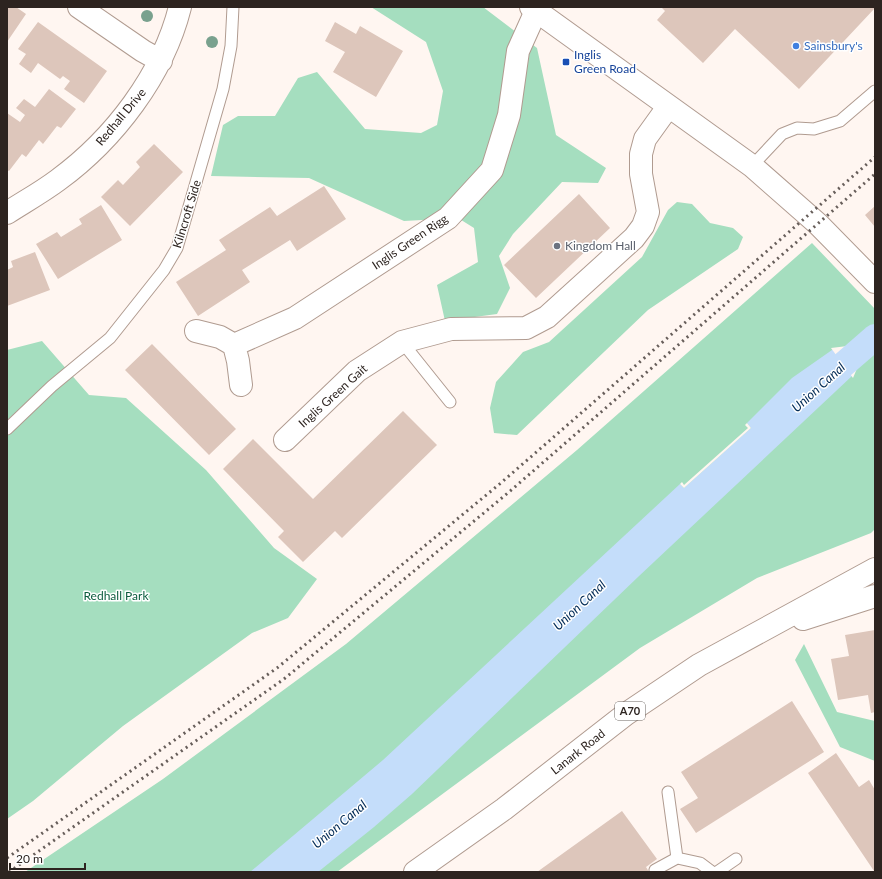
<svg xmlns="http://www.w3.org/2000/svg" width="882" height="879" font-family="Lato,sans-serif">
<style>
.green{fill:#a5debf}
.water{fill:#c4ddfa}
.pier{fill:#fff6f1}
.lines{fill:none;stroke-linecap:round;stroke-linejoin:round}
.canal{stroke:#c4ddfa;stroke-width:26}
.building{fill:#ddc6bb}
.lane-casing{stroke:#b09b90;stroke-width:13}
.street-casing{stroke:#b09b90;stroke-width:24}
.secondary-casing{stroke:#b09b90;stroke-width:24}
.primary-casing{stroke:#b09b90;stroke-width:24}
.lane{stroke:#fff;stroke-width:11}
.street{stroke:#fff;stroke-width:22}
.secondary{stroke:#fff;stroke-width:22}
.primary{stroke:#fff;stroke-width:22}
.rail{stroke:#675e5a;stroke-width:3;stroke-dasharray:2 4;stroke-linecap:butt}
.tree{fill:#79a18e}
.shop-dot{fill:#3f7fe0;stroke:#fff;stroke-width:1.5}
.transit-dot{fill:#1a4fb4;stroke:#fff;stroke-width:1.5}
.worship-dot{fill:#6b7280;stroke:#fff;stroke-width:1.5}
.labels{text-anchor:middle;stroke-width:3;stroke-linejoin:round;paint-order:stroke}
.shield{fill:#fff;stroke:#6c6663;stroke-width:1}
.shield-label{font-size:11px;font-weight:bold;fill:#2d2420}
.shop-label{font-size:12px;fill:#366cbe;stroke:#fff;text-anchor:start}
.transit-label{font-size:12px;fill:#164399;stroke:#fff;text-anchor:start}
.street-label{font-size:12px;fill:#2d2420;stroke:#fff}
.worship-label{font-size:12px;fill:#5b616d;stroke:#fff;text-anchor:start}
.park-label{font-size:12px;fill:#0b5c3d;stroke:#fff}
.water-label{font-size:13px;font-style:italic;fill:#002a55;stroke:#fff}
</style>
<rect width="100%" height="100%" fill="#fff6f1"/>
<!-- green -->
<path class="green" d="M371 7H483L537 48 556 135 606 168 598 183 562 182 513 234 499 256 510 288 497 314 445 321 437 285 478 262 474 228 458 218 404 221 309 178 211 176 223 125 238 116H275L298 78 317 72 365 129 421 133 437 125 443 91 426 42Z
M677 202 692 204 710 223 733 228 743 237 738 249 648 310 517 435 494 433 490 408 496 382 523 352 549 342 642 257 668 210Z
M812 243 875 309V529L871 533 757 578 640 648 337 872H25L163 779 346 644 577 450Z
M42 341 89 395 126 398 206 470 274 548 317 579 288 618 252 633 123 726 33 801 7 819V350Z
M804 644 837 712 875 721V761L840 747 795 660Z"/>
<!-- water -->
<path class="water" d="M864 346 852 376 638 577 412 794 374 827 318 872H250L383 760 680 484 684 488 751 428 747 423 792 378 832 350Z"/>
<!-- pier -->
<path class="pier" d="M864 344 866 347 853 378 831 348Z
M747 423 751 428 684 488 680 484 682 482 684 485 748 428 745 425Z"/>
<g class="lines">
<!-- canal -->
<path class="canal" d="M837 370 875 337"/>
</g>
<!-- building -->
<path class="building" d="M7 7H16L26 14 7 42Z
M661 7H875V8L799 89 735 29 703 63 657 20 665 11Z
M38 22 107 71 84 103 64 89 70 81 63 76 60 79 38 63 31 73 19 64 26 54 18 49Z
M335 22 356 34 360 26 403 51 376 97 333 72 345 52 325 41Z
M49 89 76 109 61 128 57 126 43 144 39 140 26 157 22 154 9 171 7 170V113L20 122 25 115 16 108 24 99 35 107Z
M154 144 183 172 130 226 101 197 118 180 123 185 140 167 136 162Z
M324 186 346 219 297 251 290 240 242 270 250 282 198 316 176 282 226 250 219 240 270 207 277 216Z
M579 194 610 228 536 298 504 265Z
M101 205 122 240 58 279 36 244 57 232 61 237 82 224 79 219Z
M875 206V227L865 215Z
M35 252 50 290 7 306V270L13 267 11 261Z
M152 344 236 429 209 455 125 370Z
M403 411 437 445 342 538 335 531 303 562 278 537 284 531 223 469 253 439 313 499Z
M875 630V712L871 713 868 695 838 700 831 659 849 656 845 635Z
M792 701 824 752 696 833 680 809 698 798 681 772Z
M836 753 859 787 869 780 875 790 874 871 808 773Z
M622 811 657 859 646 867 649 872H537Z"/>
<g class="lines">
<!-- lane casing -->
<g class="lane-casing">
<path id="lane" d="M752 166 782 134 797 128 814 129 840 121 875 91
M402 342 450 402
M7 429 52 386 110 338 164 270 177 248 223 89 231 46 233 7
M668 792 677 858
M655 870 677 858 700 863 712 872
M717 872 736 859"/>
</g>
<!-- street casing -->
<g class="street-casing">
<path id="street" d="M79 7 143 51 161 61
M7 213C24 202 42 192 58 180 114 139 163 75 180 7
M196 331 220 337 234 345 238 361 241 385
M234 345 295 318 448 218 492 170 509 115 518 51 536 11
M285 440 357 371 402 342 451 329 526 328 547 317 634 238 643 226 648 212 641 174V154L645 139 668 107"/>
</g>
<!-- secondary casing -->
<g class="secondary-casing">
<path id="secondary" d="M531 7 752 166 818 224 875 282"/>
</g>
<!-- primary casing -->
<g class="primary-casing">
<path id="primary" d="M803 619 875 596
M415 872 504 809 626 714 699 665 875 569"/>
</g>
<!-- lane -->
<use href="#lane" class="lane"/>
<!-- street -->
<use href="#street" class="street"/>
<!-- secondary -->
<use href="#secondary" class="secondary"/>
<!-- primary -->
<use href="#primary" class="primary"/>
<!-- rail -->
<path class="rail" d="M7 858 277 668 502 482 875 157
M9 872 284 679 509 492 875 174"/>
</g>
<!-- trees -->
<g class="tree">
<circle cx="147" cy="16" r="6"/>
<circle cx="212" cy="42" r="6"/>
</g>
<!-- markers -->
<circle class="shop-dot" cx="796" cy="46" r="4"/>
<rect class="transit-dot" x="562" y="58" width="8" height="8" rx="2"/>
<circle class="worship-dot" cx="557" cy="246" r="4"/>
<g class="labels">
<!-- shield labels -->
<rect class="shield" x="615" y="702" width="30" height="18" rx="3"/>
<g class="shield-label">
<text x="630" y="715">A70</text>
</g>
<!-- shop labels -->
<g class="shop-label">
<text x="804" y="50">Sainsbury's</text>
</g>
<!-- transit labels -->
<g class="transit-label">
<text x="574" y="59">Inglis<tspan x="574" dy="14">Green Road</tspan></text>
</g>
<!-- street labels -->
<g class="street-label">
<text transform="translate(121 117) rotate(-50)" y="4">Redhall Drive</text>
<text transform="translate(187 214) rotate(-73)" y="4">Kilncroft Side</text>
<text transform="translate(410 242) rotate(-34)" y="4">Inglis Green Rigg</text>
<text transform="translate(333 396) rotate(-42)" y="4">Inglis Green Gait</text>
<text transform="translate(578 752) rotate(-38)" y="4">Lanark Road</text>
</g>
<!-- worship labels -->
<g class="worship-label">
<text x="565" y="250">Kingdom Hall</text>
</g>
<!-- park labels -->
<g class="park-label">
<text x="116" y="600">Redhall Park</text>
</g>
<!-- water labels -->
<g class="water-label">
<text transform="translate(818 387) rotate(-42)" y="5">Union Canal</text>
<text transform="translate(579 605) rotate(-43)" y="5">Union Canal</text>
<text transform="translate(339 824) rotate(-40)" y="5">Union Canal</text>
</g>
</g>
<!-- border -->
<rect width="882" height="879" fill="none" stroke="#2d2420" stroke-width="16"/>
<!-- scale -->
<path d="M10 863v6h75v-6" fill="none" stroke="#2d2420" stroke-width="2"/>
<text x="16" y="863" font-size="12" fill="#2d2420" stroke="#ffffff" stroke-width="3" paint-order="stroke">20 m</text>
</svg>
